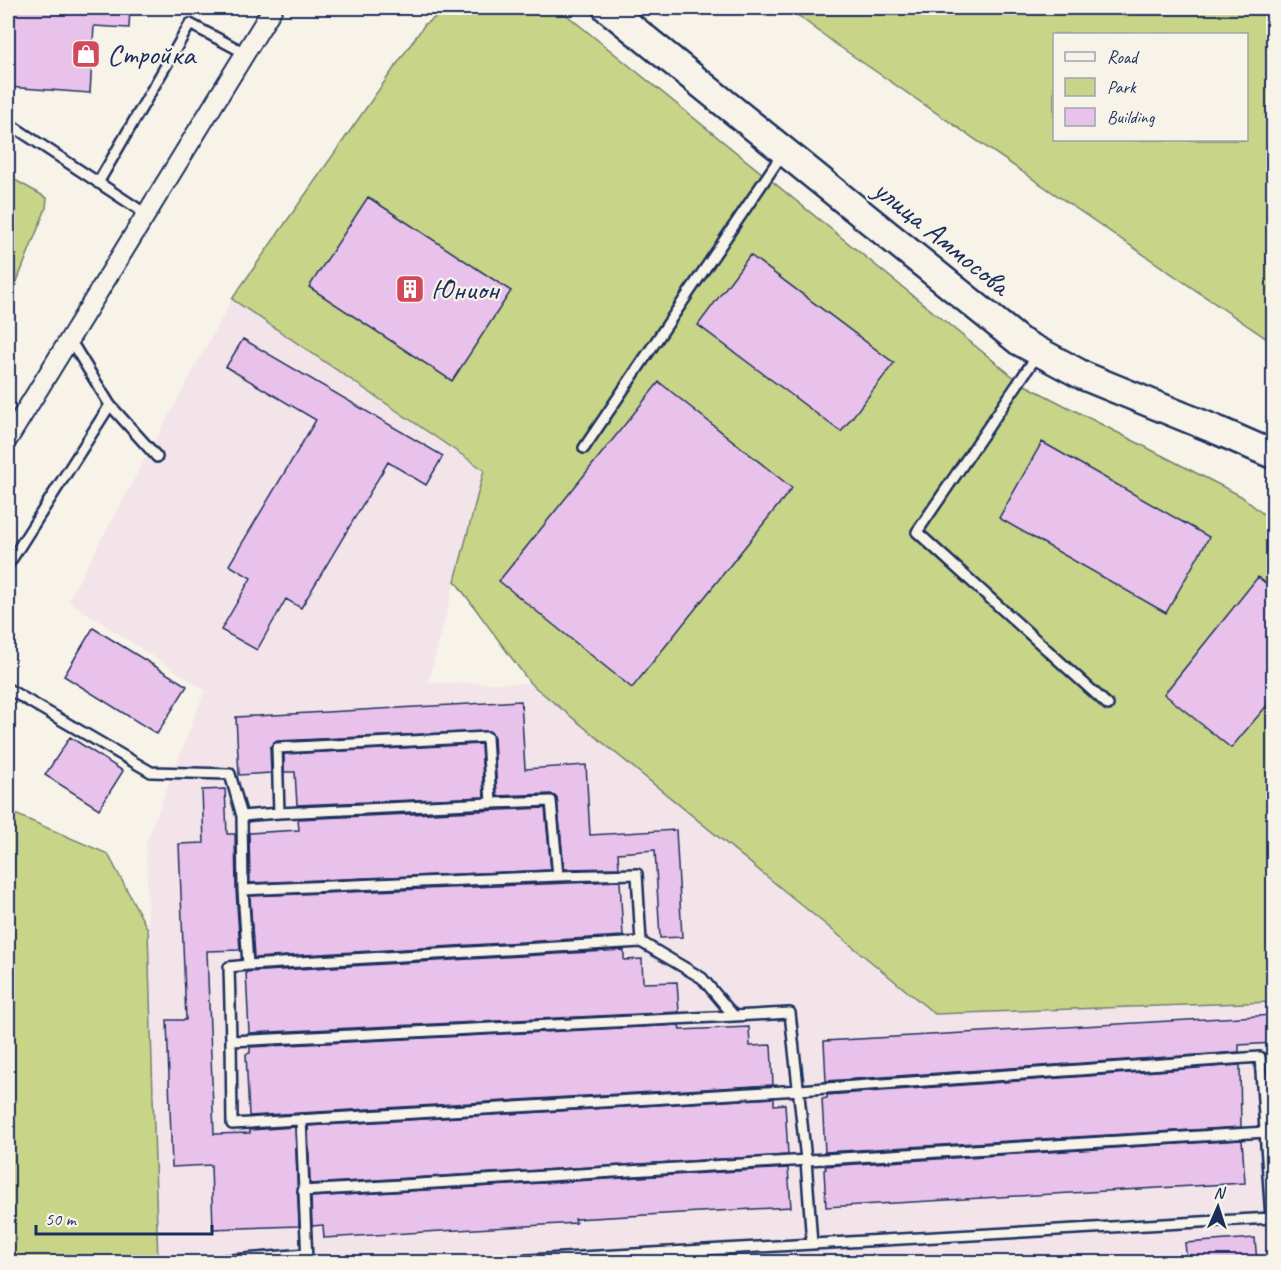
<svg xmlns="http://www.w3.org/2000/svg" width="1281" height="1270" font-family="Caveat,sans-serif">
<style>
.built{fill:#f3e4e9}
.green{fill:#c8d487;stroke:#728272;stroke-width:1.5;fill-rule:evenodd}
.building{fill:#e9c2eb;stroke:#1b2f5e;stroke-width:1.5}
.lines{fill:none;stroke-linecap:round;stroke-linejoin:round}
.lane-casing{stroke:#1b2f5e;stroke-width:14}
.street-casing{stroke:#1b2f5e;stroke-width:22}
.secondary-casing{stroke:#1b2f5e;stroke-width:32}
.lane{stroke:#f7f3e8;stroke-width:9}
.street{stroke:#f7f3e8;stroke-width:18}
.secondary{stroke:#f7f3e8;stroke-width:27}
.labels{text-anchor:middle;stroke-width:4.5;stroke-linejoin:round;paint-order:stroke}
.poi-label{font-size:30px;fill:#1b2f5e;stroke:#f7f3e8;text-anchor:start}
.street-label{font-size:30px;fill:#1b2f5e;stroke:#f7f3e8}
</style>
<rect width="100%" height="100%" fill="#f7f3e8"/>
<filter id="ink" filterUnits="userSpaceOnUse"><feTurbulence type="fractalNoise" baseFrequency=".0167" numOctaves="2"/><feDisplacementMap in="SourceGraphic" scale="12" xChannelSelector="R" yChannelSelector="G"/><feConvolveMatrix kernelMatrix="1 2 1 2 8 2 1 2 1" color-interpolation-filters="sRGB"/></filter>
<g filter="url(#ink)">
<!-- built -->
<path class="built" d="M232 299 484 471 428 683H530L935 1014 1273 1002V1262H158L146 843 205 690 68 601Z"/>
<!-- green -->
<path class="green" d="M450 8H558L1021 383 1241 496 1273 522V1002L935 1014 530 683 455 581 484 470 232 299 425 24Z
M788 8H1273V343L837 45ZM1054 34H1246V140H1054Z
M8 180 17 181 47 198 46 208 12 294 8 299Z
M8 811 108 854 148 930 158 1262H8Z"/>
<!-- building -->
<path class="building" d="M8 8H130L129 28 94 26 90 93 8 87Z
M368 197 511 291 452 381 309 287Z
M750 255 894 363 841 432 698 325Z
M243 339 443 456 426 485 388 462 301 608 286 599 257 650 221 630 251 578 229 565 316 420 226 367Z
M659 382 792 488 632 688 499 581Z
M1042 442 1209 537 1166 613 999 518Z
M1258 577 1274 590V697L1231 748 1164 694Z
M93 628 187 686 157 734 64 676Z
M521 701 525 769 586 765 590 835 676 830 682 937 660 938 655 850 618 853 619 868 564 869 557 798 551 794 497 796 494 737 489 731 277 741 273 743 270 748 271 773 239 775 236 717Z
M70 737 123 771 99 809 45 775Z
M481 744 484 797 297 805 295 772H284V754Z
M225 789 227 834H235L236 890 240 950 207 951 214 1134 250 1133V1130L295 1127 299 1226 213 1229 211 1165 172 1167 167 1020H186L179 844 204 843 202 790Z
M545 808 551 870 250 883 249 833 299 830 298 819Z
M620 881 623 936 254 958 250 896Z
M624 950V960L642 959 643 983 677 982 679 1012 249 1033 246 972Z
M1274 1015V1043L1239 1045V1052L826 1081 824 1041Z
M679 1025 680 1030 749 1027 750 1046 771 1045 773 1085 249 1116 246 1054 250 1053V1047Z
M1240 1065 1241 1127 825 1152 822 1099 827 1098V1095Z
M774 1098V1105L785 1104 788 1155 310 1184 308 1126Z
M1242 1140 1245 1183 826 1207 824 1170 826 1169 825 1166Z
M788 1168 791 1207 575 1219 576 1223 324 1238 323 1225 312 1226 311 1197Z
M1255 1238 1257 1263H1187L1185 1243Z"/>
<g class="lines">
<!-- lane casing -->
<g class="lane-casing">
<path id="lane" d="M8 123 146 214
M98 183 190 24 245 53
M1038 354 917 532 1108 705
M110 405 157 457
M584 448 783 153
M8 565 110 405 69 338
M8 689 151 772 230 774 242 816
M279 813 491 803
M243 890 558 876
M248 965 641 942
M734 1016 702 978 641 942 637 874 558 876 551 801 491 803 487 737 277 748 279 813 242 816 243 890 248 965 229 967 231 1041 734 1016 790 1013 806 1160 812 1244
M231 1041 232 1124 799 1090 1260 1057 1271 1218 492 1262
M301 1119 307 1262
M303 1191 1266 1132
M205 1262 306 1254"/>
</g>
<!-- street casing -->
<g class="street-casing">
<path id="street" d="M8 439 273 8"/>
</g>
<!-- secondary casing -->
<g class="secondary-casing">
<path id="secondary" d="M607 8 1019 341 1084 376 1219 431 1274 455"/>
</g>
<!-- lane -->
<use href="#lane" class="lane"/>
<!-- street -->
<use href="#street" class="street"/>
<!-- secondary -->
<use href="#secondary" class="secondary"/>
</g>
</g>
<!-- icons -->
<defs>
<g id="shop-square" transform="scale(1.5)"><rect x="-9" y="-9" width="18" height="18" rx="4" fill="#d1495b" stroke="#f7f3e8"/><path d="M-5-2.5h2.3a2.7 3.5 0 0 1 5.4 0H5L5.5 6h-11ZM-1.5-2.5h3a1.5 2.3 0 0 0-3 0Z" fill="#fff"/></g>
<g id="building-square" transform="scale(1.5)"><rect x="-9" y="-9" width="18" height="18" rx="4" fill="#d1495b" stroke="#f7f3e8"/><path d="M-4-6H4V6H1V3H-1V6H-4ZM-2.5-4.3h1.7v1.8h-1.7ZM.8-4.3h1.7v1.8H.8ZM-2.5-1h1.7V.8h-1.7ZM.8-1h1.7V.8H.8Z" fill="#fff"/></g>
</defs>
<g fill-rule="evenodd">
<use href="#shop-square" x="86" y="54"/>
<use href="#building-square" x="410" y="289"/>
</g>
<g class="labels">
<!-- poi labels -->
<g class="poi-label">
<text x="107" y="64">Стройка</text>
<text x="431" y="299">Юнион</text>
</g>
<!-- street labels -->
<g class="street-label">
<text transform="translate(942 237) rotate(39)" y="10">улица Аммосова</text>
</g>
</g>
<!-- margin -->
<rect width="1281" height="1270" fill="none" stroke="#f7f3e8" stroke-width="30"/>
<rect x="15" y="15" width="1251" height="1240" fill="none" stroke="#1b2f5e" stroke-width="2" filter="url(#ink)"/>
<!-- legend -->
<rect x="1053" y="33" width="195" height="108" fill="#f7f3e8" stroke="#9fa5b1" stroke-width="1.5"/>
<rect x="1065" y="52" width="30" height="9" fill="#f7f3e8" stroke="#9fa5b1" stroke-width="1.5"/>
<text x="1107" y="63" font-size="18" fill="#1b2f5e">Road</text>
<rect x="1065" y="78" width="30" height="18" fill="#c8d487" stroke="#9fa5b1" stroke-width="1.5"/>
<text x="1107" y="93" font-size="18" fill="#1b2f5e">Park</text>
<rect x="1065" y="108" width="30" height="18" fill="#e9c2eb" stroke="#9fa5b1" stroke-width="1.5"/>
<text x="1107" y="123" font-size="18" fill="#1b2f5e">Building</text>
<!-- north arrow -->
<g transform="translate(1218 1207) rotate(3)" stroke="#f7f3e8" stroke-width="4.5" paint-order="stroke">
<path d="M0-4.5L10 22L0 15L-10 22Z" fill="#1b2f5e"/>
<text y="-9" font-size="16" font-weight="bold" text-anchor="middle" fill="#1b2f5e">N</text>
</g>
<!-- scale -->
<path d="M36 1225v9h176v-9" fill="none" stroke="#1b2f5e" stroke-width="3"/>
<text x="45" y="1225" font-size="18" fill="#1b2f5e" stroke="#f7f3e8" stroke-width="4.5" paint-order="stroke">50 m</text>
</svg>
